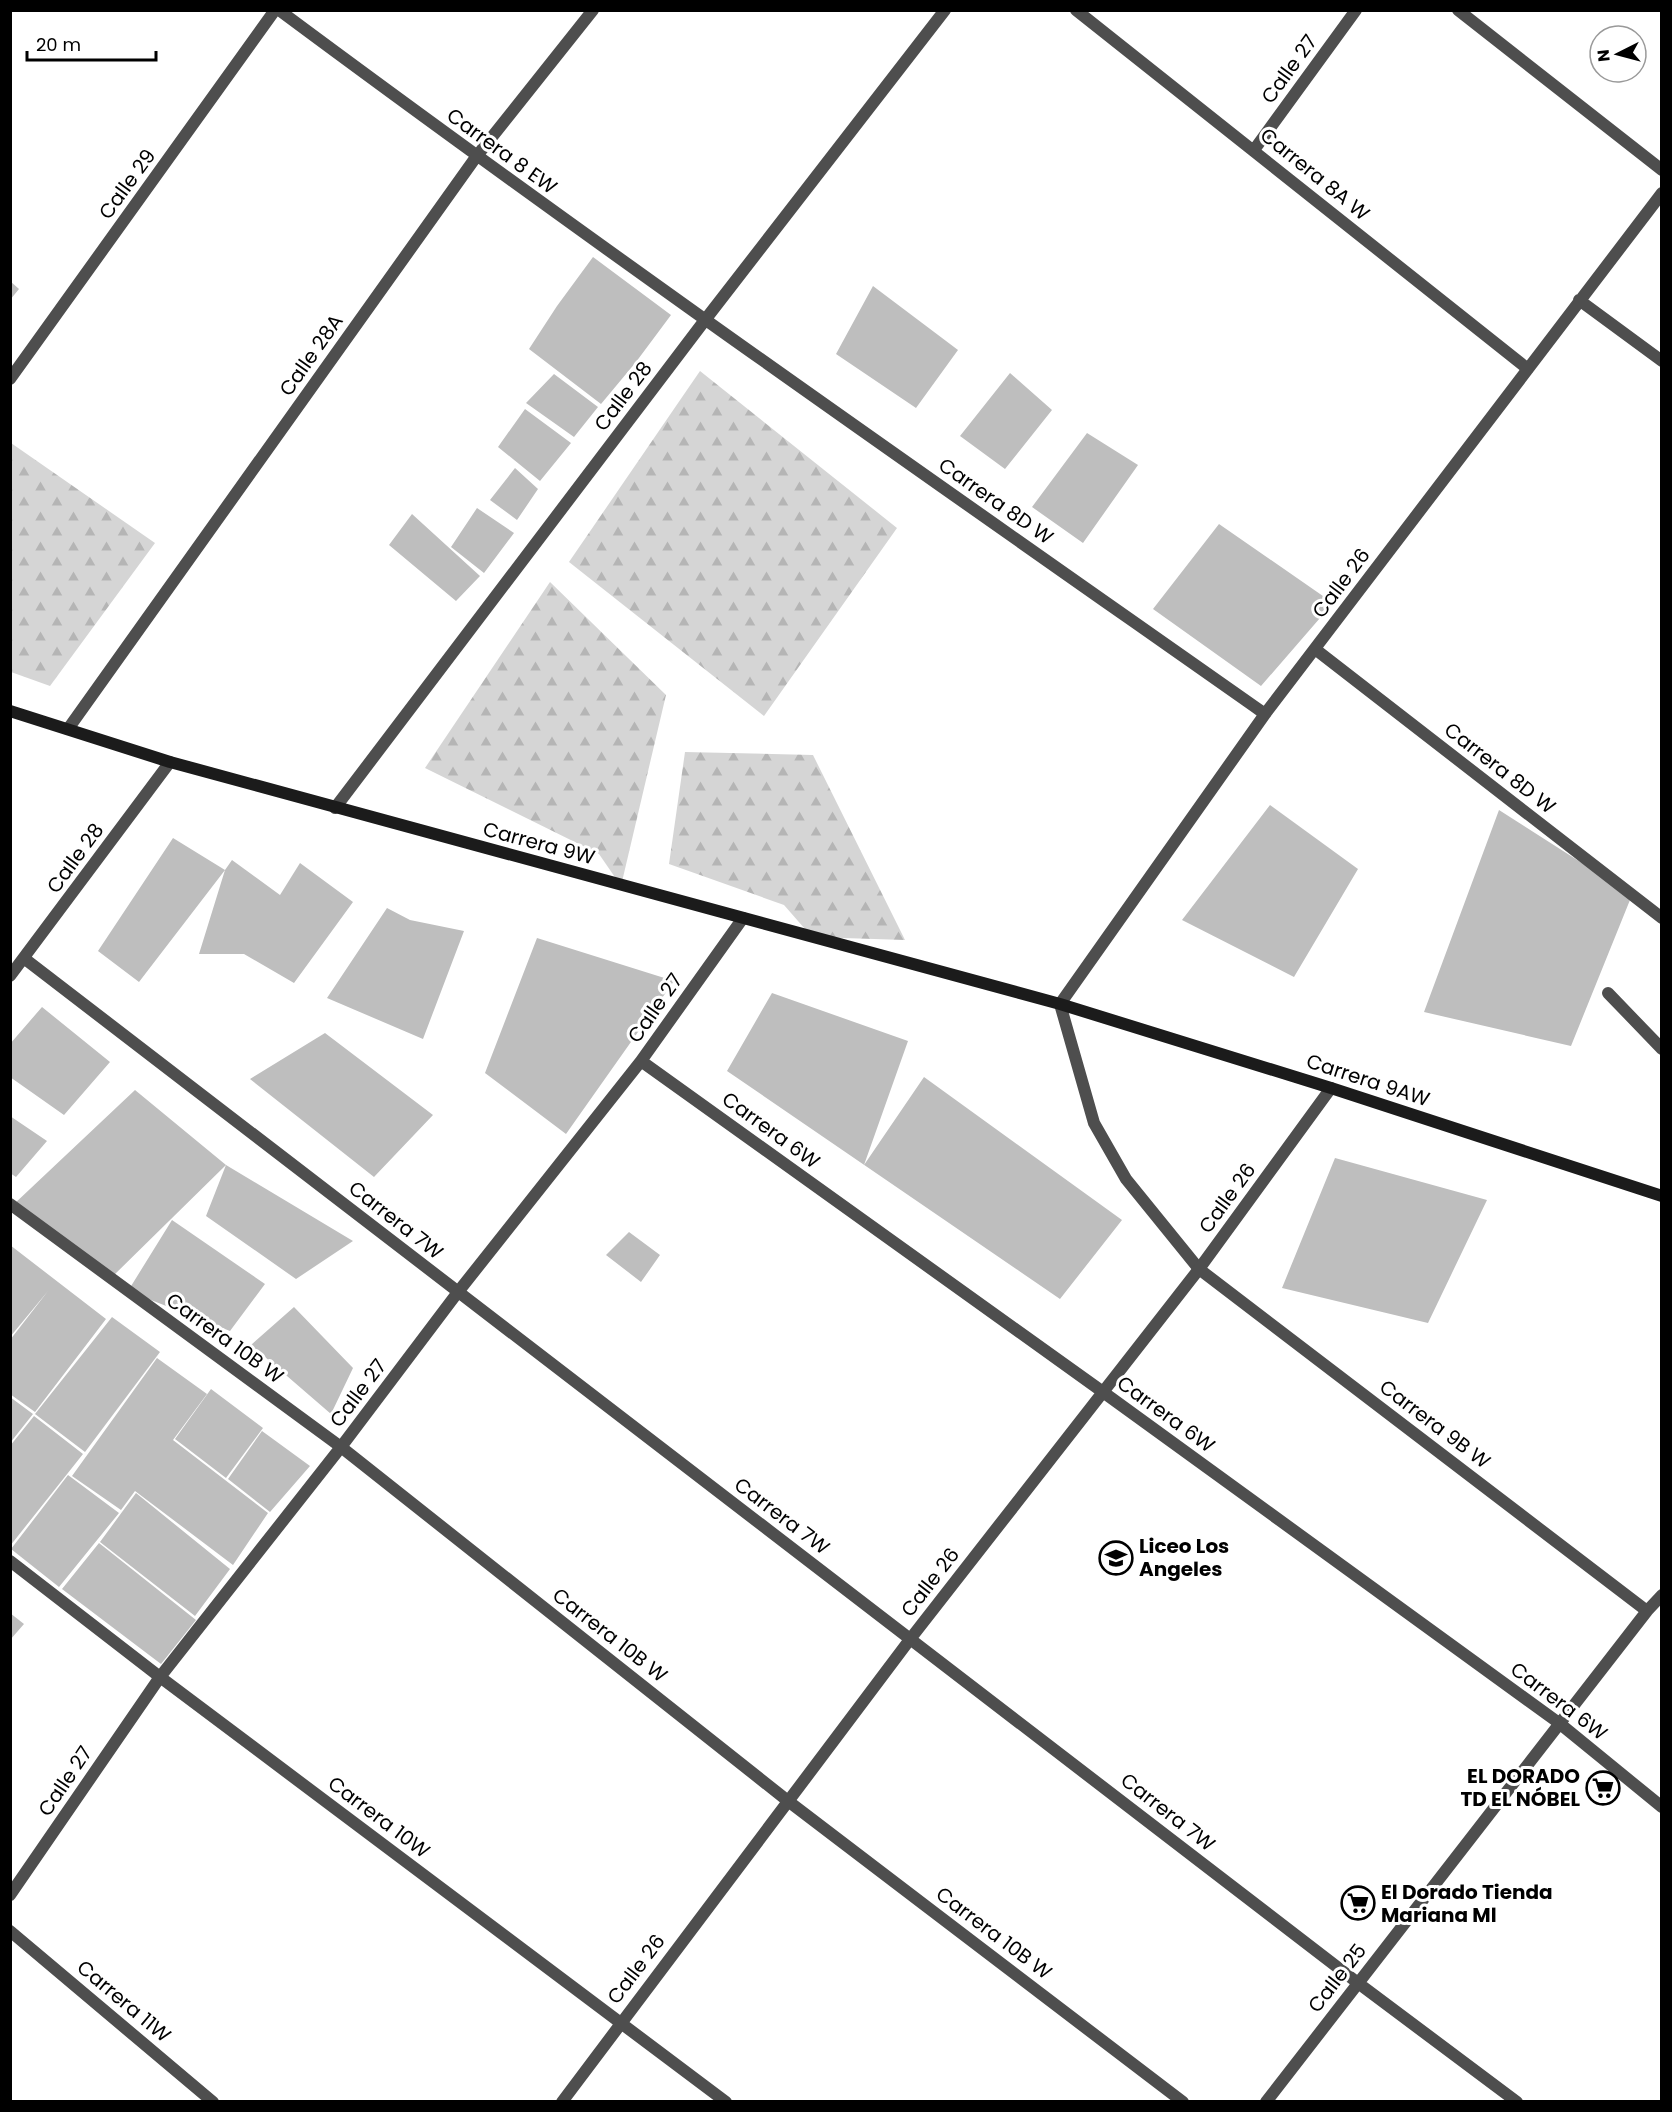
<svg xmlns="http://www.w3.org/2000/svg" width="1672" height="2112" font-family="Poppins,sans-serif">
<style>
.forest{fill:url(#forest-firs)}
.building{fill:#bebebe}
.lines{fill:none;stroke-linecap:round;stroke-linejoin:round}
.service{stroke:#4e4e4e;stroke-width:12}
.minor{stroke:#4e4e4e;stroke-width:12}
.secondary{stroke:#1b1b1b;stroke-width:12}
.labels{text-anchor:middle;stroke-width:6;stroke-linejoin:round;paint-order:stroke}
.street-label{font-size:20px;fill:#000;stroke:#fff}
.poi-label{font-size:20px;font-weight:bold;fill:#000;stroke:#fff;text-anchor:start}
</style>
<defs>
<pattern id="forest-firs" width="22" height="20" patternUnits="userSpaceOnUse" patternTransform="scale(1.5)"><rect width="22" height="20" fill="#d5d5d5"/><path d="M5 1l3.5 6h-7zM16 11l3.5 6h-7z" fill="#b5b5b5"/></pattern>
</defs>
<rect width="100%" height="100%" fill="#fff"/>
<!-- forest -->
<path class="forest" d="M700 371 897 528 764 716 569 562Z
M11 443 155 543 50 686 11 672Z
M550 582 666 695 621 886 599 854 425 768Z
M685 752 813 755 905 940 812 937 784 905 669 864Z"/>
<!-- building -->
<path class="building" d="M593 257 671 315 636 362 601 404 529 349 557 306Z
M10 281 19 289 10 300Z
M873 286 958 350 916 408 836 354Z
M1010 373 1052 410 1005 469 960 436Z
M554 374 598 407 574 437 526 403Z
M525 409 571 443 540 481 498 447Z
M1087 433 1138 465 1083 543 1032 507Z
M515 468 538 489 517 520 490 500Z
M477 508 514 533 484 573 451 547Z
M412 514 480 576 456 601 389 545Z
M1219 524 1333 603 1261 686 1153 609Z
M1270 805 1358 869 1294 977 1182 920Z
M1499 810 1632 895 1571 1046 1424 1012Z
M173 838 225 870 139 982 98 951Z
M232 860 280 895 300 863 353 902 294 983 244 954H199L225 870Z
M387 908 410 920 464 931 423 1039 327 998Z
M537 938 674 981 566 1134 485 1073Z
M772 993 908 1041 864 1165 924 1077 1122 1220 1060 1299 727 1071Z
M42 1007 110 1062 64 1115 10 1077V1044Z
M325 1033 433 1115 374 1177 250 1079Z
M135 1090 226 1165 111 1278 13 1205Z
M10 1116 47 1141 16 1177 10 1173Z
M1335 1158 1487 1200 1428 1323 1282 1288Z
M226 1165 353 1241 296 1279 206 1216Z
M172 1220 265 1284 230 1331 128 1291Z
M629 1232 660 1255 641 1282 606 1255Z
M10 1245 106 1319 35 1412 10 1394V1340L48 1291 10 1337Z
M294 1307 353 1368 331 1414 251 1345Z
M112 1317 160 1352 85 1452 35 1414Z
M157 1358 207 1394 173 1440 268 1513 233 1565 135 1491 121 1510 72 1476Z
M211 1389 263 1428 226 1478 175 1439Z
M10 1397 33 1414 10 1443Z
M34 1416 83 1454 10 1546V1446Z
M262 1431 310 1466 270 1512 228 1479Z
M68 1475 119 1513 59 1587 11 1549Z
M136 1493 230 1569 195 1616 100 1542Z
M99 1543 196 1620 161 1664 62 1589Z
M10 1613 24 1624 10 1640Z"/>
<g class="lines">
<!-- service -->
<path class="service" d="M1608 993 1662 1049
M1060 1004 1094 1123 1126 1179 1199 1269"/>
<!-- minor -->
<path class="minor" d="M279 10C603 251 935 482 1265 714
M1076 10 1528 369
M1458 10 1662 170
M1254 150 1356 10
M1579 300 1662 361
M10 379 275 10
M1315 649 1662 918
M68 729 476 157 593 10
M335 808 705 320 945 10
M25 959 1358 1983 1517 2102
M10 976 170 762
M1060 1004 1265 714 1662 193
M641 1061 1103 1392 1559 1723 1662 1807
M10 1204 341 1447 788 1801 1183 2102
M1199 1269 1647 1611
M10 1561 160 1677 726 2102
M10 1895 160 1677 341 1447 458 1292 641 1061 743 918
M10 1931 213 2102
M562 2102 911 1638 1199 1269 1331 1088
M1266 2102 1647 1611 1662 1595"/>
<!-- secondary -->
<path class="secondary" d="M10 711 170 762 1060 1004 1331 1088 1662 1196"/>
</g>
<!-- icons -->
<defs>
<g id="school-ring" transform="scale(1.725)"><circle r="9.5" fill="#fff" stroke="#000" stroke-width="1.5"/><path d="M0-5L7-2L0 1L-7-2ZM-4 1L0 2.5L4 1V4Q0 6-4 4Z" fill="#000"/></g>
<g id="supermarket-ring" transform="scale(1.725)"><circle r="9.5" fill="#fff" stroke="#000" stroke-width="1.5"/><path d="M-6-5.5h2.5l.6 2H6L4.5 2H-2.5L-4.4-4H-6ZM-1.5 3.2a1.3 1.3 0 1 0 .1 0ZM3 3.2a1.3 1.3 0 1 0 .1 0Z" fill="#000"/></g>
</defs>
<g fill-rule="evenodd">
<use href="#school-ring" x="1116" y="1558"/>
<use href="#supermarket-ring" x="1603" y="1788"/>
<use href="#supermarket-ring" x="1358" y="1903"/>
</g>
<g class="labels">
<!-- street labels -->
<g class="street-label">
<text transform="translate(1289 69) rotate(-54)" y="7">Calle 27</text>
<text transform="translate(502 151) rotate(36)" y="7">Carrera 8 EW</text>
<text transform="translate(1315 174) rotate(39)" y="7">Carrera 8A W</text>
<text transform="translate(127 184) rotate(-54)" y="7">Calle 29</text>
<text transform="translate(311 355) rotate(-55)" y="7">Calle 28A</text>
<text transform="translate(623 396) rotate(-53)" y="7">Calle 28</text>
<text transform="translate(996 501) rotate(35)" y="7">Carrera 8D W</text>
<text transform="translate(1341 583) rotate(-53)" y="7">Calle 26</text>
<text transform="translate(1500 768) rotate(38)" y="7">Carrera 8D W</text>
<text transform="translate(539 843) rotate(15)" y="7">Carrera 9W</text>
<text transform="translate(75 858) rotate(-54)" y="7">Calle 28</text>
<text transform="translate(655 1008) rotate(-55)" y="7">Calle 27</text>
<text transform="translate(1368 1080) rotate(18)" y="7">Carrera 9AW</text>
<text transform="translate(771 1130) rotate(36)" y="7">Carrera 6W</text>
<text transform="translate(1227 1198) rotate(-54)" y="7">Calle 26</text>
<text transform="translate(396 1220) rotate(38)" y="7">Carrera 7W</text>
<text transform="translate(225 1338) rotate(36)" y="7">Carrera 10B W</text>
<text transform="translate(358 1393) rotate(-53)" y="7">Calle 27</text>
<text transform="translate(1166 1414) rotate(36)" y="7">Carrera 6W</text>
<text transform="translate(1435 1424) rotate(37)" y="7">Carrera 9B W</text>
<text transform="translate(782 1516) rotate(37)" y="7">Carrera 7W</text>
<text transform="translate(930 1582) rotate(-52)" y="7">Calle 26</text>
<text transform="translate(610 1635) rotate(38)" y="7">Carrera 10B W</text>
<text transform="translate(1559 1701) rotate(37)" y="7">Carrera 6W</text>
<text transform="translate(65 1781) rotate(-56)" y="7">Calle 27</text>
<text transform="translate(1168 1812) rotate(38)" y="7">Carrera 7W</text>
<text transform="translate(379 1817) rotate(37)" y="7">Carrera 10W</text>
<text transform="translate(994 1933) rotate(37)" y="7">Carrera 10B W</text>
<text transform="translate(636 1969) rotate(-53)" y="7">Calle 26</text>
<text transform="translate(1337 1978) rotate(-52)" y="7">Calle 25</text>
<text transform="translate(124 2001) rotate(40)" y="7">Carrera 11W</text>
</g>
<!-- poi labels -->
<g class="poi-label">
<text x="1139" y="1553">Liceo Los<tspan x="1139" dy="23">Angeles</tspan></text>
<text x="1580" y="1783" text-anchor="end">EL DORADO<tspan x="1580" dy="23">TD EL NÓBEL</tspan></text>
<text x="1381" y="1899">El Dorado Tienda<tspan x="1381" dy="23">Mariana Ml</tspan></text>
</g>
</g>
<!-- border -->
<rect width="1672" height="2112" fill="none" stroke="#000000" stroke-width="24"/>
<!-- north arrow -->
<g transform="translate(1618 54) rotate(264)"><circle r="28" fill="#ffffff" stroke="#999999" stroke-width="1.5"/>
<path d="M0-4.5L10 22L0 15L-10 22Z" fill="#000000"/>
<text y="-9" font-size="16" font-weight="bold" text-anchor="middle" fill="#000000">N</text>
</g>
<!-- scale -->
<path d="M27 51v9h129v-9" fill="none" stroke="#000000" stroke-width="3"/>
<text x="36" y="51" font-size="18" fill="#000000" stroke="#ffffff" stroke-width="4.5" paint-order="stroke">20 m</text>
</svg>
